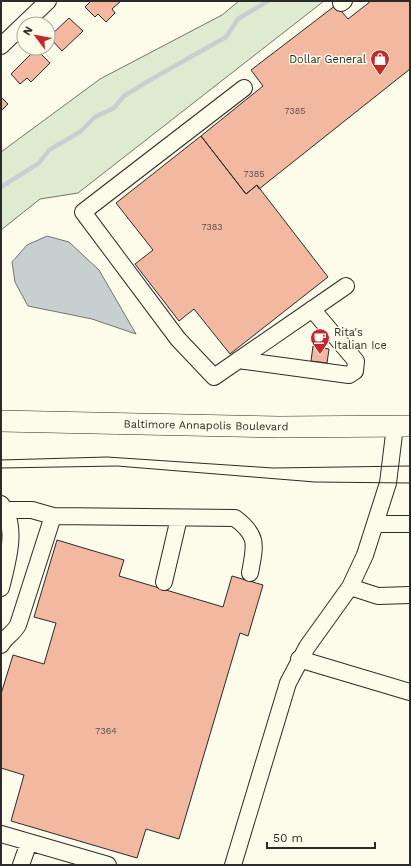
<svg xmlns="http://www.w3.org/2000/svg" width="411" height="866" font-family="'Work Sans',sans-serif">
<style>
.green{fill:#deebd1;stroke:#74746e}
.water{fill:#c7d0d0;stroke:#74746e}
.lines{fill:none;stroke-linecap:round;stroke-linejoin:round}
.stream{stroke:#c7d0d0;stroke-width:4.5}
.building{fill:#f2b8a0;stroke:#2b2b2b}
.minor-casing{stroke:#2b2b2b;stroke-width:18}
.major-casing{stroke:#2b2b2b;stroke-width:22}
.minor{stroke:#fdfbea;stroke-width:16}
.major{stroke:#fdfbea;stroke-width:21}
.tram{stroke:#2b2b2b;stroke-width:1}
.labels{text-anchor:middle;stroke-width:3;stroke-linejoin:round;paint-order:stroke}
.number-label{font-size:9px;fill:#5d4e48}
.poi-label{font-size:11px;fill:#2b2b2b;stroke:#fdfbea;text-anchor:end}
.street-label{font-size:11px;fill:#2b2b2b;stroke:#fdfbea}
</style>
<rect width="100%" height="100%" fill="#fdfbea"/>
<!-- green -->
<path class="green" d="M239 1H324L78 193 40 199 1 230V152L100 79 222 15Z"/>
<!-- water -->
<path class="water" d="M47 236 69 242 99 270 136 334 92 319 28 306 15 282 12 262 27 245Z"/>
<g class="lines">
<!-- stream -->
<path class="stream" d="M1 187 39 163 49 150 80 132 95 117 114 108 124 96 150 80 226 37 238 19 268 1"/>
</g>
<!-- building -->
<path class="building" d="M91 1H121L112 9 115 13 106 22 98 14 95 17 85 7Z
M371 1H410V69L259 189 257 185 246 194 201 136 263 86 251 70 336 5 348 19Z
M69 18 83 31 62 51 49 37Z
M36 49 50 63 31 82 27 78 20 84 11 74Z
M1 97 8 104 1 111Z
M201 136 246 194 257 185 328 277 230 354 194 309 179 321 135 264 153 250 116 203Z
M313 346 329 349 327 363 311 361Z
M57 540 124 560 119 576 223 607 232 576 263 585 248 636 240 633 179 839 146 829 137 858 11 821 24 775 1 768V694L13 655 44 664 56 623 34 617Z"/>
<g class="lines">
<!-- minor casing -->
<g class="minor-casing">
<path id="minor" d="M341 3 344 1
M24 24 48 1
M1 46 24 24
M244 88 83 212 178 339 214 377 346 286
M238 360 349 375 355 371 356 361 312 309
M1 504C19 526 7 563 1 588
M53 516 235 518C259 536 255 545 250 573
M376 524H410
M164 582 179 518
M350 587 378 596 410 595
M1 645C5 637 13 634 18 625L53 516 32 510H6
M299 659 410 692
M1 834 108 865
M21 865 29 842
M233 865 288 683 307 647 350 587 365 555 388 483 395 426"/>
</g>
<!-- major casing -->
<g class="major-casing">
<path id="major" d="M1 421 279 427 410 426"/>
</g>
<!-- minor -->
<use href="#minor" class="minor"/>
<!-- major -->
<use href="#major" class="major"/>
<!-- tram -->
<path class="tram" d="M1 460 107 457 273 468 410 466
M1 468 117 466 315 482 410 483"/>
</g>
<!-- icons -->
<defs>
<g id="shop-pin" transform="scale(1)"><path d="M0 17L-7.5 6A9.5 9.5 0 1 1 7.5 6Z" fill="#c62828" stroke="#fdfbea"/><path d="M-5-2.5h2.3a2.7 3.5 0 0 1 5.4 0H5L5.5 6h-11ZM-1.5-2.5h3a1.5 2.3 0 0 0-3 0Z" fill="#fff"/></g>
<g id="cafe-pin" transform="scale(1)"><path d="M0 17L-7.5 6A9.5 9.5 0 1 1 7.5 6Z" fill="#c62828" stroke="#fdfbea"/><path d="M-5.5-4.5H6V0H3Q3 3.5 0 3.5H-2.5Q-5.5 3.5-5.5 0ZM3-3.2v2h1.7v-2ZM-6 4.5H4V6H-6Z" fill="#fff"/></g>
</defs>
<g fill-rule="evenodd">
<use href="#shop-pin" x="380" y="59"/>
<use href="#cafe-pin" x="320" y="338"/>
</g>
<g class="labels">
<!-- number labels -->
<g class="number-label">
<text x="295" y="114">7385</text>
<text x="254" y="177">7385</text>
<text x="212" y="230">7383</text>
<text x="106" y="734">7364</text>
</g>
<!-- poi labels -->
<g class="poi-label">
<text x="366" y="63">Dollar General</text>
<text x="334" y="336" text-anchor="start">Rita's<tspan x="334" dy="13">Italian Ice</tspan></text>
</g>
<!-- street labels -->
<g class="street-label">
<text transform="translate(206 425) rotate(1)" y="4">Baltimore Annapolis Boulevard</text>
</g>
</g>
<!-- border -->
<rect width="411" height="866" fill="none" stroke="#2b2b2b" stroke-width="4"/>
<!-- north arrow -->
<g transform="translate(36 36) rotate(302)"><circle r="19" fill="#fdfbea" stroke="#a9a89e"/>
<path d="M0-3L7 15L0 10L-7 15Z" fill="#c62828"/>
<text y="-6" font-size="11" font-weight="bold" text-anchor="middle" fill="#2b2b2b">N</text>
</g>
<!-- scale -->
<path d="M267 842v6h108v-6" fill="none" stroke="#2b2b2b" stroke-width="2"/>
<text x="273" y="842" font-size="12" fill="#2b2b2b" stroke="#fdfbea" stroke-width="3" paint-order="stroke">50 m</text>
</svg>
